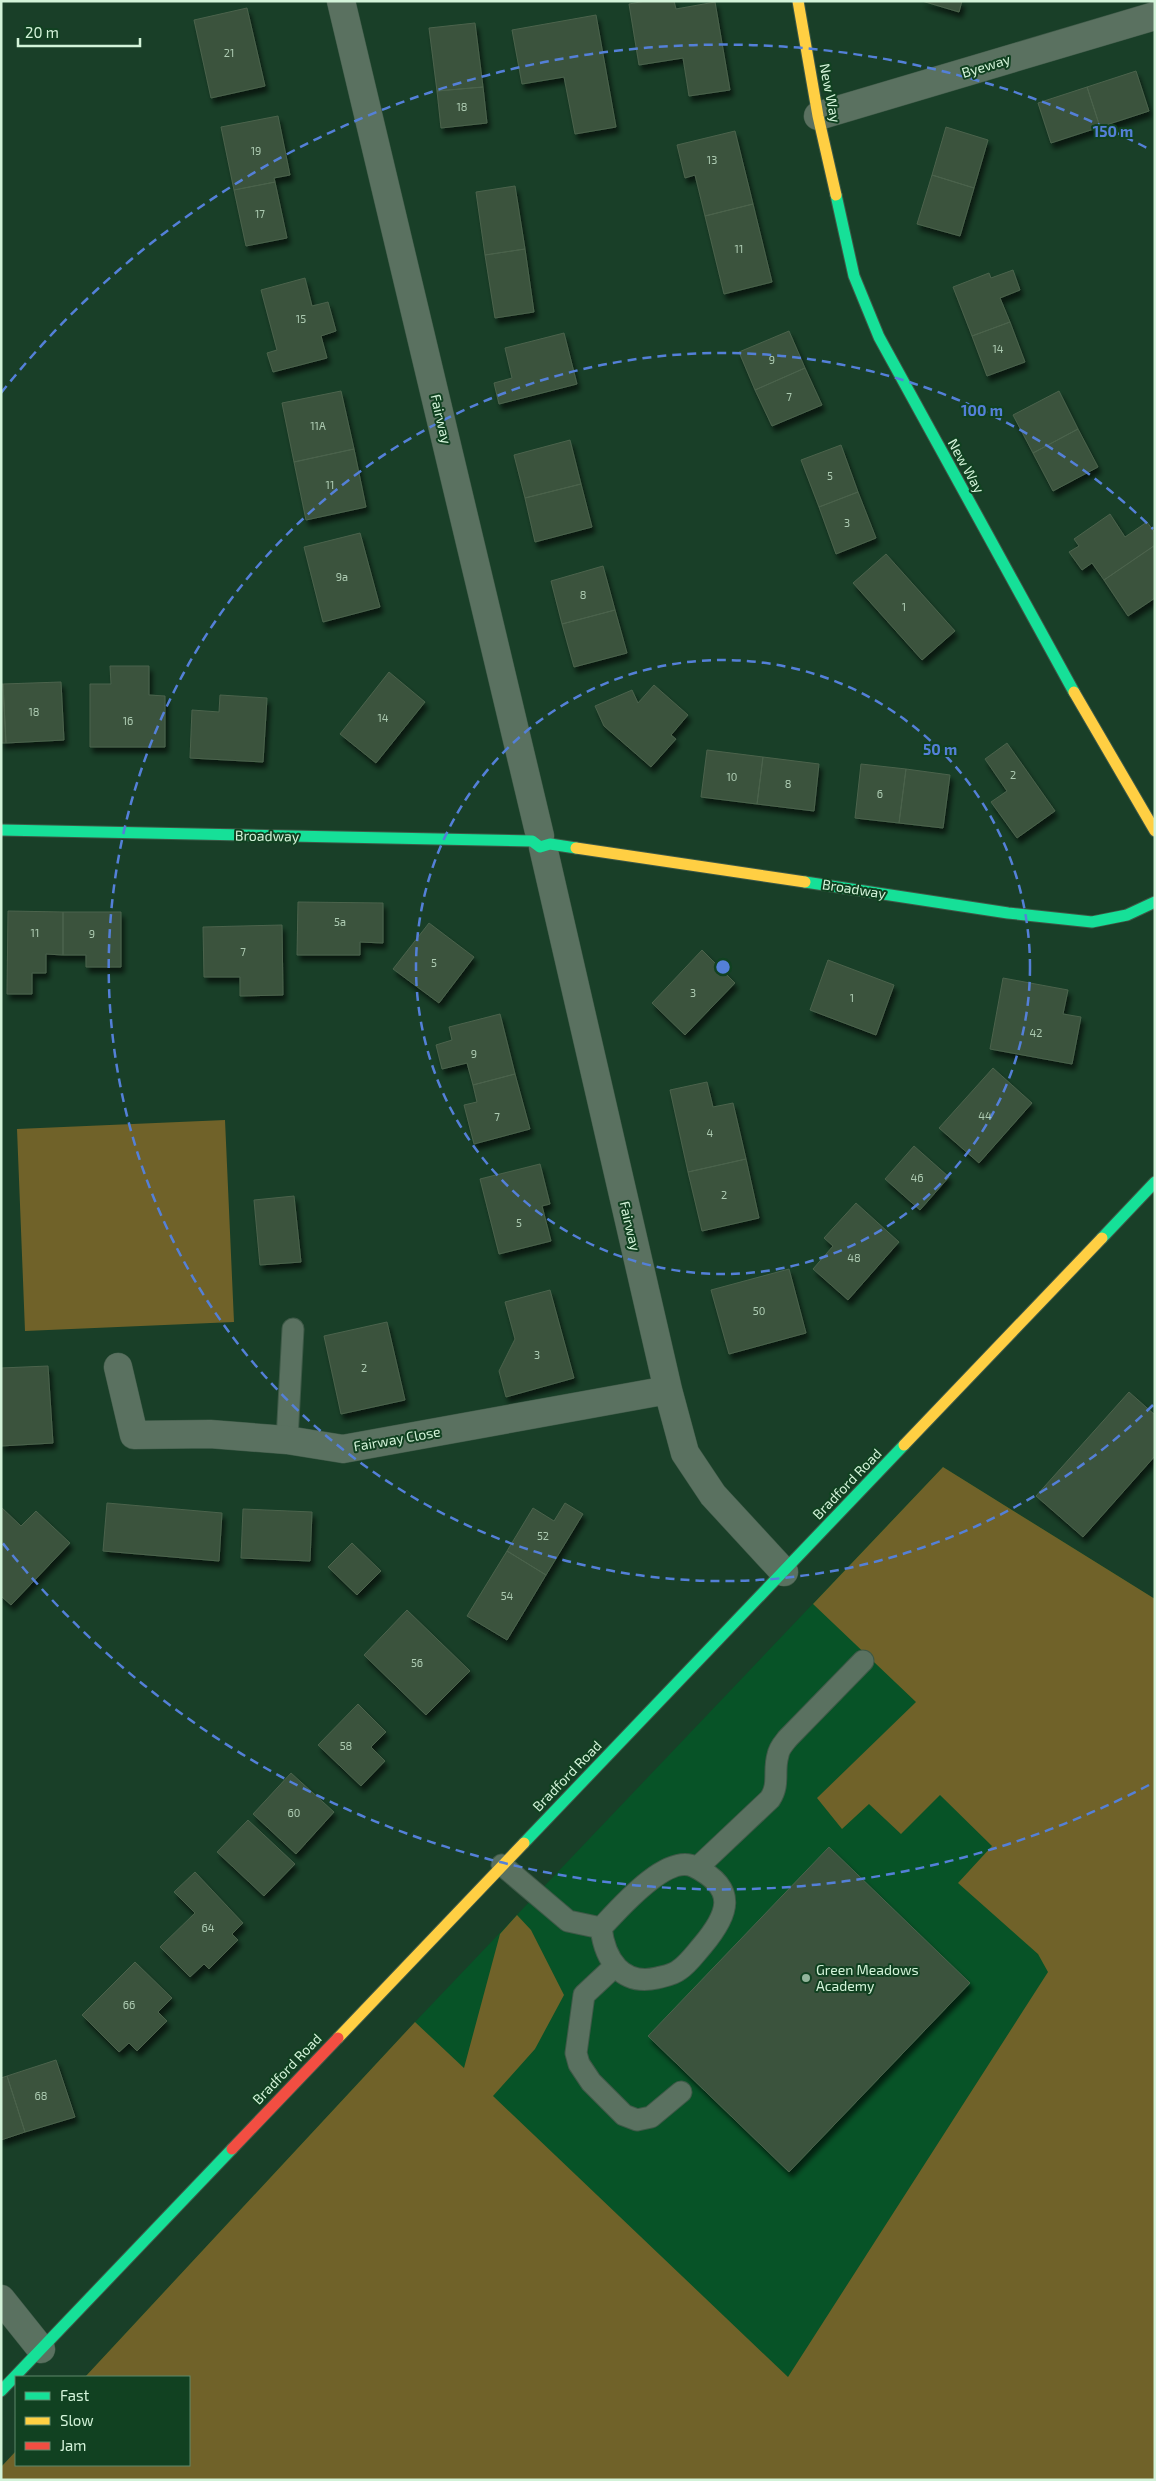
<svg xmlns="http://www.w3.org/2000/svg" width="1156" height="2481" font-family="'Exo 2',sans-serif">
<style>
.built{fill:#075327}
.green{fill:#706229}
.building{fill:#3b523d;stroke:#4b634c;filter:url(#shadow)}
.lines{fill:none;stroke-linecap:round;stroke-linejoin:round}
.lane-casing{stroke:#3e5947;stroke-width:23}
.street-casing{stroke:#3e5947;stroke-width:29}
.fast-casing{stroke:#3e5947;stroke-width:13}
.slow-casing{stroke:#3e5947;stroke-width:13}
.jam-casing{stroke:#3e5947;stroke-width:13}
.lane{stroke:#5a7160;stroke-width:21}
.street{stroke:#5a7160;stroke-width:28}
.fast{stroke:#16e098;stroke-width:11}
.slow{stroke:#ffcf43;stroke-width:11}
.jam{stroke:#f24e42;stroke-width:11}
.ring{fill:none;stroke:#5480d8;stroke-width:2.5;stroke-dasharray:9 6}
.poi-dot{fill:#92b49b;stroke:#114121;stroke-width:2}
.labels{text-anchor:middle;stroke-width:4;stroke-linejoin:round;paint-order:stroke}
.number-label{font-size:11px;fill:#adcbb2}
.street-label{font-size:14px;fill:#d3f3d9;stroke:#114121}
.poi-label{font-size:14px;fill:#d3f3d9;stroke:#114121;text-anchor:start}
.centre{fill:#5480d8;stroke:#114121;stroke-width:2.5}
.ring-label{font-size:15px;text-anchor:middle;font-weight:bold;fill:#5480d8;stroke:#114121;stroke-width:4;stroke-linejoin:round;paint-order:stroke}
</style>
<defs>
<filter id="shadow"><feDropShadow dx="3" dy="5.5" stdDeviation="2.5" flood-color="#0009"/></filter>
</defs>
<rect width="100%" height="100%" fill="#193f28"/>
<!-- built -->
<path class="built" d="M943 1467 1155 1599V2480H1V2467L16 2451V2465H189V2377H85L415 2022Z"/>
<!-- green -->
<path class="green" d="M225 1120 234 1322 25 1331 17 1129Z
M943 1467 1155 1599V2480H1V2467L16 2451V2465H189V2377H85L415 2022 464 2068 500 1934 517 1915 531 1930 564 1995 535 2049 493 2096 788 2377 1048 1972 1038 1954 958 1883 992 1846 940 1795 901 1834 869 1804 842 1829 817 1798 916 1702 813 1604Z"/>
<!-- building -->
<path class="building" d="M646 1H674L676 9 715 2 730 90 689 96 683 58 639 65 629 4Z
M922 1H962L959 12Z
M247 8 265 86 211 98 194 20Z
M596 15 616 127 575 134 564 77 522 84 512 30Z
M475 23 483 87 437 91 429 28Z
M1136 71 1149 111 1100 127 1087 87Z
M483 87 487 123 441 128 437 91Z
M1087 87 1100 127 1051 143 1038 103Z
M278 116 290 175 274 178 275 182 234 190 221 127Z
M946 127 988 140 974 188 932 175Z
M735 131 753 204 705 216 695 175 685 178 677 145Z
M932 175 974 188 960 236 917 224Z
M275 182 287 238 246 246 234 190Z
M515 186 525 249 485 255 476 192Z
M753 204 772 282 724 294 705 216Z
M525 249 534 312 495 318 485 255Z
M1013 270 1020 290 1000 298 1010 322 972 336 953 287 989 273 991 278Z
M305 278 312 306 328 302 336 331 321 336 327 358 273 372 267 353 277 350 261 290Z
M1010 322 1025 362 987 376 972 336Z
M789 331 805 368 755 390 739 352Z
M564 333 577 384 499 404 494 383 512 378 505 348Z
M805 368 822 405 772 426 755 390Z
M341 391 354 449 294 462 282 403Z
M1059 391 1078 429 1033 453 1013 415Z
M1078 429 1098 467 1053 491 1033 453Z
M570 440 581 484 525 498 514 455Z
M841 445 858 492 819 507 801 460Z
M354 449 366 507 306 520 294 462Z
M581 484 592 527 535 542 525 498Z
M858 492 876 538 836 554 819 507Z
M1110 514 1125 537 1147 522 1155 533V545L1104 580 1092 563 1082 570 1069 552 1079 546 1074 539Z
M360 533 380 607 323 622 304 547Z
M1154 546 1155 598 1128 616 1104 580Z
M886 554 955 631 922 660 853 583Z
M603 566 615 610 562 624 551 581Z
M615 610 627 653 574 667 562 624Z
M110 666H149V695L165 696V747H90V684H111Z
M389 672 425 702 376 763 340 734Z
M61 682 64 740 6 743 3 684Z
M1 684H3L6 743H1Z
M654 685 688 715 671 735 676 739 651 767 604 726 595 706 632 690 638 703Z
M220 695 267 698 263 762 190 758 192 710 219 712Z
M1007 743 1055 811 1017 838 991 802 1007 791 985 759Z
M707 750 763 757 757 804 701 797Z
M763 757 819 764 814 811 757 804Z
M861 764 906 769 899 823 855 818Z
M906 769 950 775 943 828 899 823Z
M298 902 383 903V943L360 942V955H297Z
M8 911 63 912V955L46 954V973H32V994H7Z
M63 912H121V967H86V955H63Z
M429 923 474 957 439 1003 393 969Z
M282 925 283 995 240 996V977H204L203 927Z
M702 950 735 983 685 1035 652 1003Z
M828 960 894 985 876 1035 810 1010Z
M1003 978 1068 990 1063 1014 1081 1017 1072 1064 990 1049Z
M500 1014 515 1074 473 1085 467 1063 442 1069 436 1045 452 1040 449 1027Z
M993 1068 1032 1103 979 1163 939 1128Z
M515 1074 530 1129 474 1144 464 1105 477 1102 473 1085Z
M707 1082 713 1107 733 1103 746 1159 688 1172 670 1090Z
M914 1146 949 1177 920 1210 885 1179Z
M746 1159 759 1218 702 1231 688 1172Z
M540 1164 550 1204 542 1206 551 1241 499 1254 480 1179Z
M294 1196 301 1262 260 1265 254 1200Z
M856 1203 899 1242 848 1300 813 1269 833 1246 824 1238Z
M789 1269 806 1333 729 1354 711 1290Z
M550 1290 574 1378 506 1397 499 1371 515 1339 505 1302Z
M387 1322 405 1400 341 1414 324 1336Z
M48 1366 53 1443 1 1446V1368Z
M1129 1392 1155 1415V1456L1083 1537 1036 1496Z
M107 1503 222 1513 219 1561 103 1551Z
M565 1503 583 1514 546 1575 507 1551 533 1508 554 1521Z
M1 1507 21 1526 36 1511 70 1543 11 1605 1 1596Z
M243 1509 312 1512 310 1561 241 1558Z
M352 1543 381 1571 357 1595 328 1567Z
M507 1551 546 1575 507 1640 467 1616Z
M407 1610 470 1671 426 1715 364 1655Z
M358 1704 386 1732 371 1747 385 1761 361 1786 318 1745Z
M291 1773 334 1812 296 1854 253 1814Z
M248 1820 295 1864 264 1896 217 1852Z
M829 1847 970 1983 789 2172 648 2036Z
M195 1872 243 1923 232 1934 238 1940 209 1969 204 1964 190 1977 160 1947 195 1913 174 1892Z
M135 1962 172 1998 158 2012 167 2021 137 2051 129 2043 119 2052 82 2015Z
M56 2060 75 2117 25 2132 7 2076Z
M7 2076 25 2132 1 2140V2078Z"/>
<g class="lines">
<!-- lane casing -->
<g class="lane-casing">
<path id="lane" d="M287 1440 293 1329
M502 1865 568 1921 601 1928C618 1910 667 1852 695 1867 738 1889 729 1914 702 1946 695 1954 688 1964 679 1970 673 1975 664 1976 657 1978 622 1986 605 1960 601 1928
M697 1868 770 1799C780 1784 773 1771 778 1755 779 1748 784 1743 788 1738L863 1661
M615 1966 584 1995 576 2053 579 2064 591 2082 624 2115 637 2120 651 2117 681 2092"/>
</g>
<!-- street casing -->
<g class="street-casing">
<path id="street" d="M341 1 540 836
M818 116 1155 16
M543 847 668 1390 685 1453 713 1495 784 1572
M118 1367 134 1435 210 1434 287 1440 343 1449 668 1390
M1 2299 41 2349"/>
</g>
<!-- fast casing -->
<g class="fast-casing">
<path id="fast" d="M836 195 854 276 879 337 1074 692
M1 830 532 841 540 847 550 844 576 848
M805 882 1008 913 1092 922 1127 915 1155 902
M1102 1238 1155 1182
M524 1843 904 1445
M1 2391 232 2149"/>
</g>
<!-- slow casing -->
<g class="slow-casing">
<path id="slow" d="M798 1 818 116 836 195
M1074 692 1155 831
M576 848 805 882
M904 1445 1102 1238
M338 2038 524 1843"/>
</g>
<!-- jam casing -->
<g class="jam-casing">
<path id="jam" d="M232 2149 338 2038"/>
</g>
<!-- lane -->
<use href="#lane" class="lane"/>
<!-- street -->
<use href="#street" class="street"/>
<!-- fast -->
<use href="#fast" class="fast"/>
<!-- slow -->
<use href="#slow" class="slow"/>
<!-- jam -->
<use href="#jam" class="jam"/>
</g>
<!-- distance rings -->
<g class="ring">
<circle cx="723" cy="967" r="307"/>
<path d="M1153 1405A614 614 0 1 1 1153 529"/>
<path d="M1149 1785A922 922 0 0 1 1 1541M1 393A922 922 0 0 1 1149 149"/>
</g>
<!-- markers -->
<circle class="poi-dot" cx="806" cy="1978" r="5"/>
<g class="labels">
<!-- number labels -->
<g class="number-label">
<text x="229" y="57">21</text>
<text x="462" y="111">18</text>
<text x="256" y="155">19</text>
<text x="712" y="164">13</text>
<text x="260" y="218">17</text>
<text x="739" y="253">11</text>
<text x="301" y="323">15</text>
<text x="998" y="353">14</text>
<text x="772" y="364">9</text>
<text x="789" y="401">7</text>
<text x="318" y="430">11A</text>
<text x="830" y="480">5</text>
<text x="330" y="489">11</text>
<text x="847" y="527">3</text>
<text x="342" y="581">9a</text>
<text x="583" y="599">8</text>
<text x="904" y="611">1</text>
<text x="34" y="716">18</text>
<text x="383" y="722">14</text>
<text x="128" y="725">16</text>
<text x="1013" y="779">2</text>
<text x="732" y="781">10</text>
<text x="788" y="788">8</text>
<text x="880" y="798">6</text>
<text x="340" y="926">5a</text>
<text x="35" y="937">11</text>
<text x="92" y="938">9</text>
<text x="243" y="956">7</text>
<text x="434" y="967">5</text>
<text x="693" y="997">3</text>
<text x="852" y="1002">1</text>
<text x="1036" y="1037">42</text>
<text x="474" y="1058">9</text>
<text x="985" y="1120">44</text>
<text x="497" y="1121">7</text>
<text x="710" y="1137">4</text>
<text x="917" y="1182">46</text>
<text x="724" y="1199">2</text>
<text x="519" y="1227">5</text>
<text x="854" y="1262">48</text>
<text x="759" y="1315">50</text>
<text x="537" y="1359">3</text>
<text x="364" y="1372">2</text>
<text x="543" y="1540">52</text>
<text x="507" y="1600">54</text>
<text x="417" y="1667">56</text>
<text x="346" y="1750">58</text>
<text x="294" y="1817">60</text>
<text x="208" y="1932">64</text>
<text x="129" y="2009">66</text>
<text x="41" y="2100">68</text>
</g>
<!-- street labels -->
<g class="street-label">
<text transform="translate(986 66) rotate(-17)" y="5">Byeway</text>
<text transform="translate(830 93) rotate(79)" y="5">New Way</text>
<text transform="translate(441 419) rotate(77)" y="5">Fairway</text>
<text transform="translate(966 466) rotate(61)" y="5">New Way</text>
<text transform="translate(267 836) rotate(1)" y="5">Broadway</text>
<text transform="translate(854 889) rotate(9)" y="5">Broadway</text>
<text transform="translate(630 1226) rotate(77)" y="5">Fairway</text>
<text transform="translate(397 1439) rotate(-10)" y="5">Fairway Close</text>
<text transform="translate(847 1484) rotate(-46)" y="5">Bradford Road</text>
<text transform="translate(567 1776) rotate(-46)" y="5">Bradford Road</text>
<text transform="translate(287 2069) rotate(-46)" y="5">Bradford Road</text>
</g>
<!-- poi labels -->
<g class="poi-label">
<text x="816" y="1975">Green Meadows<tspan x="816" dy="16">Academy</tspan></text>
</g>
</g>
<circle cx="723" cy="967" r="8" class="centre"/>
<g class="ring-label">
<text x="1113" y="137">150 m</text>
<text x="982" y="416">100 m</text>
<text x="940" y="755">50 m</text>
</g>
<!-- border -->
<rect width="1156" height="2481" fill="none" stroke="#d3f3d9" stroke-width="5"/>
<!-- legend -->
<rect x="15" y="2376" width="175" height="90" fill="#114121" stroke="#5f886b"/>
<rect x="25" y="2392" width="25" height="8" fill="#16e098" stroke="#5f886b"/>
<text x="60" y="2401" font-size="15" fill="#d3f3d9">Fast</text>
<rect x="25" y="2417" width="25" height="8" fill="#ffcf43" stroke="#5f886b"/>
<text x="60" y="2426" font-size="15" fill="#d3f3d9">Slow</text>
<rect x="25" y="2442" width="25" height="8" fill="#f24e42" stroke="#5f886b"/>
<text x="60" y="2451" font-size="15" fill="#d3f3d9">Jam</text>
<!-- scale -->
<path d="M18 38v8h122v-8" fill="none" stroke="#d3f3d9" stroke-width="2.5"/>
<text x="25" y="38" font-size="15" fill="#d3f3d9" stroke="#114121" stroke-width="4" paint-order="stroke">20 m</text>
</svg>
